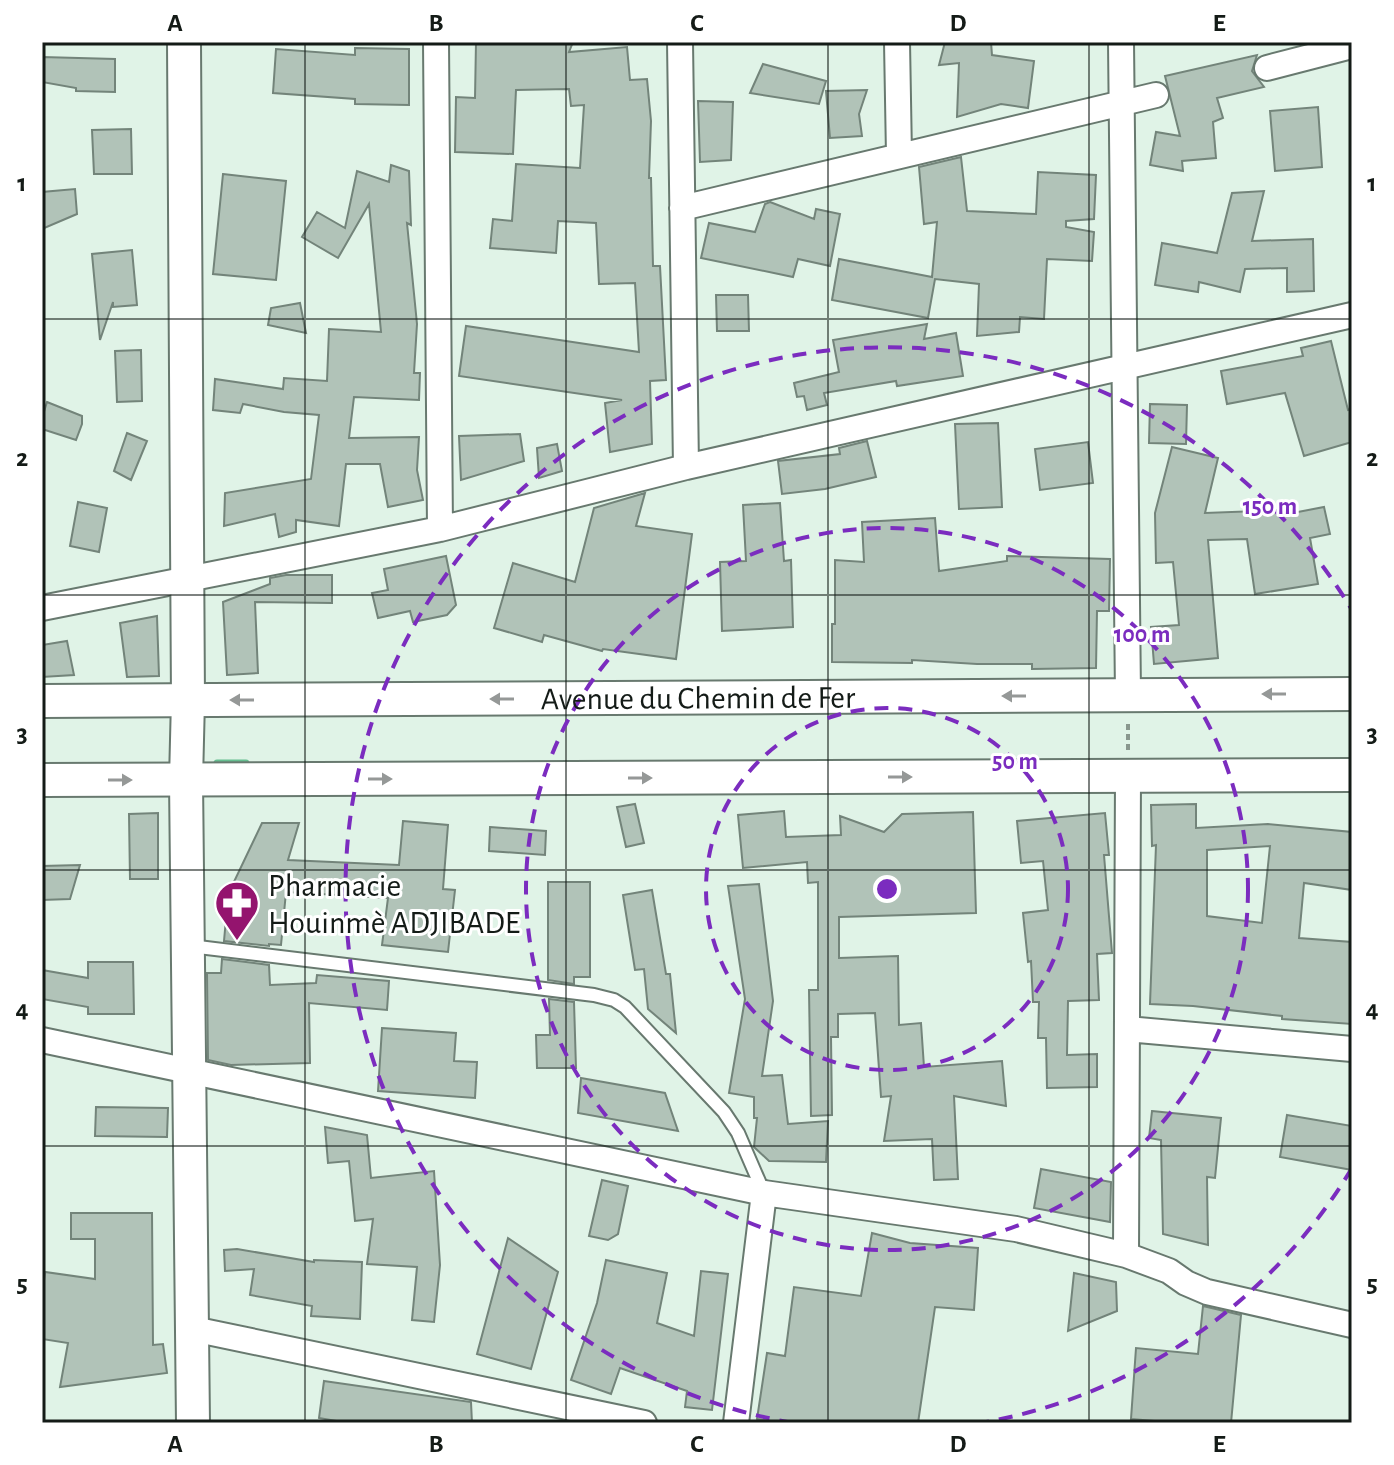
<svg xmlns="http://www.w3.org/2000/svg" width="1394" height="1465" font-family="'Alegreya Sans',sans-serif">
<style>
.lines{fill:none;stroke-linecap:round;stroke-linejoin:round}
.stream{stroke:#65be90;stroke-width:7}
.building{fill:#b1c3b8;stroke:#73847a;stroke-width:2;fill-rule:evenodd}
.service-casing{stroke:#68796f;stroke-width:16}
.minor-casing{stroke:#68796f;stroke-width:28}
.secondary-casing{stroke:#68796f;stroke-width:36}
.path{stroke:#89978e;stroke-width:4;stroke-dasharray:6 4;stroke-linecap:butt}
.service{stroke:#fff;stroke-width:12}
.minor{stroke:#fff;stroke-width:24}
.secondary{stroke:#fff;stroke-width:32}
.oneway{fill:#959897}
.grid{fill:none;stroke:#141b17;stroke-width:2;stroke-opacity:0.55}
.ring{fill:none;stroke:#7b2cbf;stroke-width:4;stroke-dasharray:14 10}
.labels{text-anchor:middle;stroke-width:6;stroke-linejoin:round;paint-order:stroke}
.street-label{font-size:32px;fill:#141b17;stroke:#fff}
.poi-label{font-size:32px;fill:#141b17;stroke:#fff;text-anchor:start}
.centre{fill:#7b2cbf;stroke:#fff;stroke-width:4}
.ring-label{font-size:24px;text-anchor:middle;font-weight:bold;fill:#7b2cbf;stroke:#fff;stroke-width:6;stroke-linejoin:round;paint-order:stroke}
.neatline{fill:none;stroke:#141b17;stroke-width:3}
.grid-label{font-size:26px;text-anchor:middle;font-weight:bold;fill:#141b17}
</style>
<rect width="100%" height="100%" fill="#e0f3e7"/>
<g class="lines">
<!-- stream -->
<path class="stream" d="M217 763H246"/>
</g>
<!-- building -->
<path class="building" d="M476 42H573L569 52 627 47 630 80 647 79 651 121 649 178H651L653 266H660L666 380 650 381 652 444 610 452 605 403 622 400 459 376 466 326 639 352 635 283 599 284 596 223 558 221 556 253 490 248 493 219 512 221 516 164 580 168 584 105 571 106 569 89 516 90 513 154 455 152 456 97 475 98Z
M945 42H991L992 55 1034 61 1028 108 1001 104 957 117 959 63 939 65Z
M355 48 409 49V105L355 104V99L273 93 276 49 355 55Z
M1257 55 1252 71 1264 87 1217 98 1223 118 1213 122 1216 158 1182 161 1183 171 1150 165 1156 132 1180 136 1165 76Z
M42 57 115 59V92L76 91V88L42 82Z
M763 64 826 81 819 104 750 93Z
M867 90 859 114 862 136 830 138 826 91Z
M698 101 733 102 731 160 700 162Z
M1318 107 1322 167 1275 171 1270 111Z
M131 129 132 174H94L92 130Z
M961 157 967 211 1036 214 1038 172 1096 175 1094 219 1066 221V227L1094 232 1092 261 1047 259 1044 319 1020 317 1019 332 977 336 979 284 935 279 928 318 832 300 839 259 932 277 937 222 924 224 919 167Z
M391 165 409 171 411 225 407 223 417 324 414 373H420L419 400 354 397 349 438 419 437 417 470 423 500 388 507 380 464H346L339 526 296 520V532L279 537 275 514 224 526 225 493 311 479 319 415 284 412 243 404 240 413 213 410 215 379 283 389 284 378 327 381 329 329 381 332 369 204 338 258 302 237 317 212 345 228 357 171 389 182Z
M223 174 286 181 276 280 213 274Z
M75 189 77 214 42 229V192Z
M1264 191 1252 241 1313 239 1314 291 1287 292V268L1245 269 1240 292 1199 282 1198 292 1155 285 1162 243 1217 253 1232 193Z
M770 202 814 219 816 209 840 214 830 266 798 259 793 277 701 258 709 223 755 232 765 204Z
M132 250 137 305 113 307V302L100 340 92 254Z
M716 295H748L749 331H717Z
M300 303 306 333 268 325 271 308Z
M927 324 924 339 956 333 963 376 897 386 896 381 824 393 827 405 807 410 804 396 797 397 794 383 839 372 833 340Z
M1331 341 1348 410 1352 409V442L1304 456 1285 393 1227 404 1221 371 1303 356 1301 348Z
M141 350 142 401 117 402 115 351Z
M47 402 82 416V424L76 440 42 429V418Z
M1150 404 1187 405 1186 444 1149 443Z
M998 423 1002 507 959 509 955 424Z
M127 433 147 441 131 480 114 471Z
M520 434 524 461 461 480 459 436Z
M867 441 876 477 825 489 782 494 778 461 840 454 839 448Z
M1088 442 1093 483 1040 490 1035 449Z
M557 444 562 471 539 478 537 448Z
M1172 447 1218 458 1205 513 1282 510V515L1324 507 1330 534 1310 538 1318 584 1255 594 1247 539 1208 540 1218 658 1154 664 1151 627 1179 625 1173 562 1156 563 1155 513Z
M645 493 636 526 692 534 676 659 603 649 602 651 544 635 542 642 494 628 513 563 575 582 594 508Z
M78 502 107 508 99 552 70 546Z
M780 503 784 561 791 560 793 627 722 631 720 562 746 561 743 505Z
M935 518 939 571 1007 561V556L1110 559 1109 611H1097L1096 668 1032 669V664H977L912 660V663L832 662V624H835V560L864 562 862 522Z
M446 556 456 605 447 615 413 622 410 611 378 618 372 593 388 590 384 569Z
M286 575H332V603L255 602 258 673 227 675 223 602 270 584V578Z
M157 616 159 676 127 677 120 623Z
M67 641 74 675 42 677V645Z
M635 804 644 843 626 847 617 807Z
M1196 804V828L1268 824 1352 832V890L1304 883 1299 938 1352 942V1024L1282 1019V1016L1193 1006 1150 1004 1156 845 1152 846 1151 805ZM1270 846 1262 923 1207 916V850Z
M784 811 786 837 841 835 840 816 884 832 902 814 973 812 976 913 839 917V958L898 956 899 1025 921 1023 924 1067 1002 1061 1006 1106 954 1096 958 1179 934 1180 932 1139 884 1141 891 1096 881 1097 875 1013 838 1014V1037H831L832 1115 811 1116 809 990H818V882L808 883 807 862 743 868 738 815Z
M158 813V879H130L129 814Z
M1105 813 1109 855H1104L1112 953 1097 954 1099 1000 1068 1001 1067 1055 1097 1054V1087L1047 1088 1046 1038H1038L1039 1002H1033L1031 961 1028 962 1023 913 1048 910 1043 861 1021 863 1017 821Z
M403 821 448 825 443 889 455 890 448 952 382 945 388 898 286 892 281 945 269 944V946L224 941 229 885 232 886 262 823H299L288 860 399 865Z
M490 827 546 831 545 855 489 851Z
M80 865 70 899 42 900V866Z
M548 882H590V977H574V984L548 980Z
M759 884 773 1001 762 1076 782 1075 788 1124 828 1121 826 1162 769 1161 754 1147 757 1118H754V1097L729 1093 745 999 728 886Z
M652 890 666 974H670L676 1033 648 1009 644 969 635 970 623 895Z
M222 959 269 965 270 985 316 983 317 975 389 981 387 1010 309 1003 310 1063 231 1065 208 1060 207 973H221Z
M88 962H133L134 1014H88V1007L42 999V970L88 978Z
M549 999 574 1002 576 1068H537L536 1035H550Z
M382 1028 456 1033 454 1061 477 1062 475 1098 378 1091Z
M581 1078 665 1093 678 1131 578 1113Z
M96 1107 168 1108 167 1137 95 1136Z
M1152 1111 1221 1118 1215 1178 1207 1177 1208 1245 1163 1234 1161 1140 1149 1138Z
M1287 1115 1352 1126V1170L1280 1157Z
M325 1127 367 1135 371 1178 434 1171 440 1265 434 1322 412 1320 417 1267 367 1264 373 1219 355 1221 349 1161 328 1163Z
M1041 1169 1111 1182 1110 1222 1034 1208Z
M602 1180 628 1186 618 1234 608 1240 589 1236Z
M71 1213H152L153 1345 163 1344 167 1373 60 1387 68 1343 42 1339V1298L45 1272 95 1279V1239H71Z
M872 1233 910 1243 978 1248 974 1310 935 1307 918 1423H785L757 1419 767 1353 785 1356 794 1287 861 1296Z
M508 1238 558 1272 531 1369 477 1354Z
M237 1249 314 1262V1260L362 1262 360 1319 311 1316 312 1306 250 1295 254 1269 225 1271 224 1250Z
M606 1260 667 1273 657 1323 694 1336 701 1271 728 1274 712 1410 685 1407 687 1391 620 1368 611 1394 571 1380 597 1303Z
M1074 1273 1116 1282 1117 1311 1068 1331Z
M1203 1306 1241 1315 1231 1423H1178L1131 1419 1136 1348 1198 1354Z
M324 1381 471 1402 472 1423H348L319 1418Z"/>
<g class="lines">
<!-- service casing -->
<g class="service-casing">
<path id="service" d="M190 946 594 995 614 1000 625 1007 724 1112 738 1133 764 1193"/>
</g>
<!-- minor casing -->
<g class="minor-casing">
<path id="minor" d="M436 42 440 529
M680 42 686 467
M897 42 899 156
M1121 42 1128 695
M1267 68 1352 46
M682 208 1156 95
M42 608 440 529 686 467 1352 315
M1127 1029 1352 1049
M42 1040 764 1193 1016 1229 1126 1255 1169 1271 1186 1283 1207 1292 1352 1325
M1126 1255 1128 776
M193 1329 644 1423
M736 1423 764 1193"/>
</g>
<!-- secondary casing -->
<g class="secondary-casing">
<g id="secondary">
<path d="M184 42 188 700 186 780 193 1423"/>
<path id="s1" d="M42 701 1352 694"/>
<path d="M42 780 1352 775"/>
</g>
</g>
<!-- path -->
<path class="path" d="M1128 750V722"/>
<!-- service -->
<use href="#service" class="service"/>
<!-- minor -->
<use href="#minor" class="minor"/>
<!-- secondary -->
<use href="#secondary" class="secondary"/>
</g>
<!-- one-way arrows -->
<defs><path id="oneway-solid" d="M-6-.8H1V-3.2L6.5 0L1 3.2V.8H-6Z" transform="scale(2)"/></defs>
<g class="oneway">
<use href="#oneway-solid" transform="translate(1274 694) rotate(180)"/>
<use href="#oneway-solid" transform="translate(1014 696) rotate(180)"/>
<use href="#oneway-solid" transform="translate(502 699) rotate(180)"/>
<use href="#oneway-solid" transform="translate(242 700) rotate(180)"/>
<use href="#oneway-solid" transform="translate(900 777)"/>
<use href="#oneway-solid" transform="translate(640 778)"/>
<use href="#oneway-solid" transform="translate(380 779)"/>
<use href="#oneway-solid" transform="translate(120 780)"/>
</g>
<!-- grid -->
<path class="grid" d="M305 42V1423M566 42V1423M828 42V1423M1089 42V1423M42 319H1352M42 595H1352M42 870H1352M42 1146H1352"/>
<!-- distance rings -->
<g class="ring">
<circle cx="887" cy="889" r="181"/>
<circle cx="887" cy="889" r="361"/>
<path d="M1352 1168A542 542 0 0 1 981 1423M793 1423A542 542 0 1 1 1352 610"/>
</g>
<!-- icons -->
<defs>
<g id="pharmacy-pin" transform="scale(2.3)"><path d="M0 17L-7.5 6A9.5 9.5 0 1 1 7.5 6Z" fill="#94146e" stroke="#fff"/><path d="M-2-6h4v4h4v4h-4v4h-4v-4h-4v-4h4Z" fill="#fff"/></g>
</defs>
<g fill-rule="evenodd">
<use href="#pharmacy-pin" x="237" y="903"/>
</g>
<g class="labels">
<!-- street labels -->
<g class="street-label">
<text dy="11" stroke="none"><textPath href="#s1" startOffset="656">Avenue du Chemin de Fer</textPath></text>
</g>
<!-- poi labels -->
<g class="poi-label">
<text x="268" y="896">Pharmacie<tspan x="268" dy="37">Houinmè ADJIBADE</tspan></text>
</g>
</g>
<circle cx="887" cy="889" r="12" class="centre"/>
<g class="ring-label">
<text x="1270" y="514">150 m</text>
<text x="1142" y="642">100 m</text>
<text x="1015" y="769">50 m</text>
</g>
<!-- border -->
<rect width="1394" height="1465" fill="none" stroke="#ffffff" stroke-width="88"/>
<rect x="44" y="44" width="1306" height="1377" class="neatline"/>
<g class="grid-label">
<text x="175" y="31">A</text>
<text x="436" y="31">B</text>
<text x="697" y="31">C</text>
<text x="958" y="31">D</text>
<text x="1219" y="31">E</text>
<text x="22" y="191">1</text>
<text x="1372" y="191">1</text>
<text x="22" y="466">2</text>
<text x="1372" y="466">2</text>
<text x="22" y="742">3</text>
<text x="1372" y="742">3</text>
<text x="22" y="1017">4</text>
<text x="1372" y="1017">4</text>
<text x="22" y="1292">5</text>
<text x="1372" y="1292">5</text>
<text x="175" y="1452">A</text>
<text x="436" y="1452">B</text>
<text x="697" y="1452">C</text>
<text x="958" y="1452">D</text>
<text x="1219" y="1452">E</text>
</g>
</svg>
